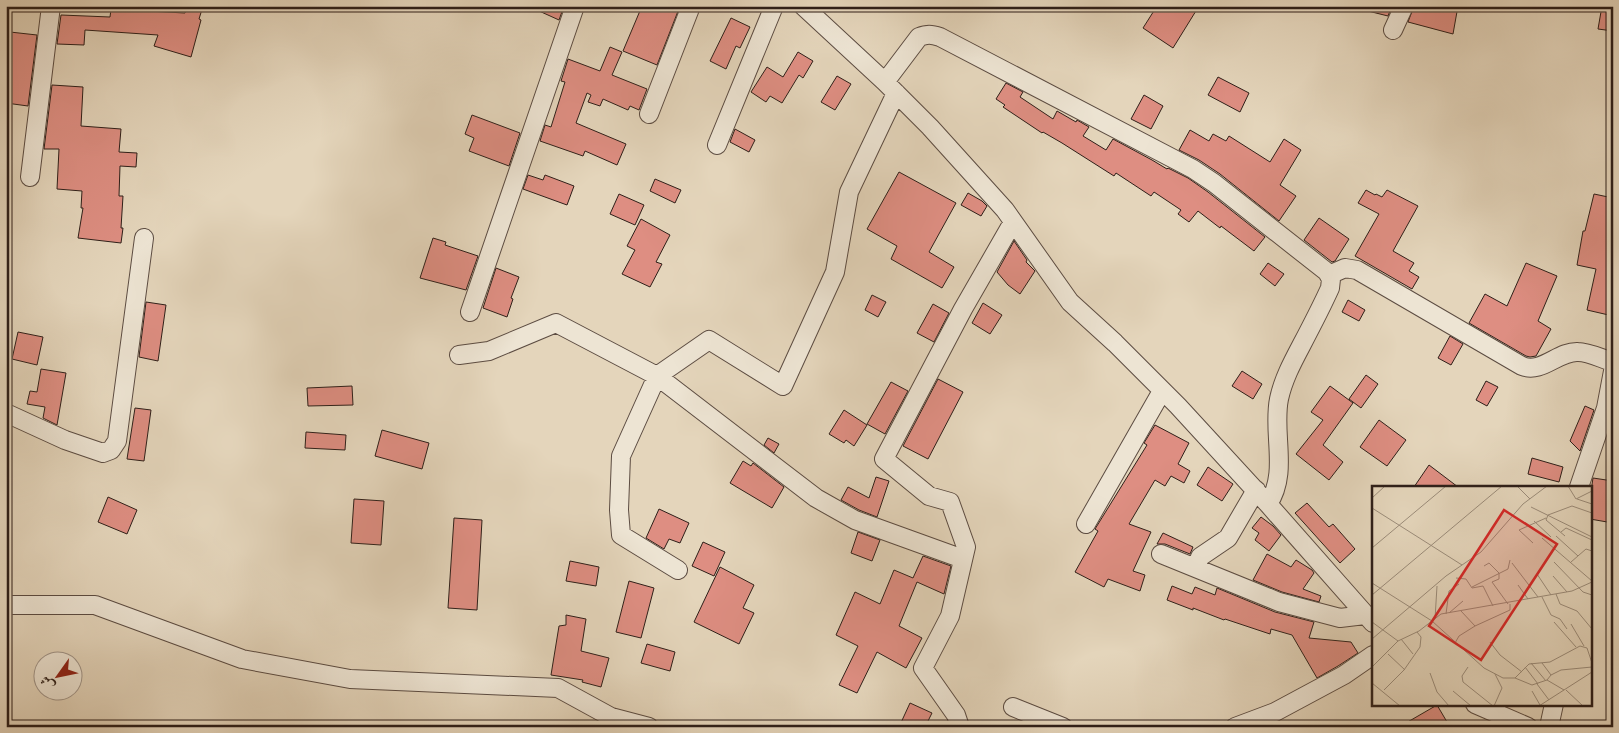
<svg xmlns="http://www.w3.org/2000/svg" width="1619" height="733" font-family="Cardo,Amiri,serif">
<style>
.building{fill:#de8e82;stroke:#2e1f19}
.lines{fill:none;stroke-linecap:round;stroke-linejoin:round}
.minor-casing{stroke:#5c4c42;stroke-width:20}
.minor{stroke:#ede4d3;stroke-width:18}
.inset-road{fill:none;stroke:#9b8c7a;stroke-width:1}
.view{fill:#d62828;fill-opacity:0.15;stroke:#d62828;stroke-width:2.5}
.inset-edge{fill:none;stroke:#2e1f19;stroke-width:2.5}
</style>
<rect width="100%" height="100%" fill="#e4d5bb"/>
<filter id="stains"><feTurbulence type="fractalNoise" baseFrequency=".004" numOctaves="4"/><feColorMatrix values="0 0 0 0 .2 0 0 0 0 .09 0 0 0 0 .02 0 0 0 .5 -.17"/></filter>
<radialGradient id="worn" r=".72"><stop offset=".6" stop-color="#630" stop-opacity="0"/><stop offset="1" stop-color="#630" stop-opacity=".3"/></radialGradient>
<!-- building -->
<path class="building" d="M187 6H203L199 19 201 20 191 57 154 46 158 35 85 30 84 45 57 44 61 15 110 17 111 9 185 13Z
M528 6H564L559 20Z
M642 6H680L657 65 623 51Z
M1157 6H1199L1173 48 1143 28Z
M1368 6H1392L1388 16 1368 11Z
M1414 6H1458L1453 34 1408 22Z
M1602 6H1613V31L1598 29Z
M731 18 750 27 740 48 736 46 726 69 710 61Z
M10 32 37 35 28 106 6 103V66Z
M610 47 622 52 612 75 647 89 639 110 630 106 628 110 603 99 600 106 588 102 591 95 587 93 576 123 626 144 617 165 585 151 583 156 540 141 545 125 551 127 565 82 561 81 568 59 600 71Z
M798 52 813 61 803 78 799 75 782 103 770 96 766 102 751 92 767 67 783 77Z
M837 76 851 84 835 110 821 102Z
M1218 77 1249 93 1240 112 1208 95Z
M1006 83 1023 92 1020 97 1053 119 1057 111 1076 122 1077 120 1089 127 1083 136 1106 150 1113 139 1152 160 1167 169 1168 168 1188 178 1208 192 1265 237 1254 251 1221 226 1220 228 1198 211 1189 222 1178 214 1181 210 1154 192 1151 196 1116 173 1114 176 1062 143 1043 132 1042 133 1003 107 1005 105 996 99Z
M52 85 83 87 81 126 121 129 119 152 137 153 136 167 120 166 119 196H123L121 228H123L121 243 78 238 83 208H81L82 191 57 189 59 149H44Z
M1144 95 1163 106 1151 129 1131 119Z
M472 115 520 133 509 166 469 151 474 138 465 134Z
M735 129 755 140 749 152 730 142Z
M1190 130 1209 141 1213 134 1226 141 1229 136 1270 162 1284 139 1301 150 1280 185 1296 196 1279 221 1220 174 1199 160 1179 150Z
M899 172 956 203 929 252 954 267 942 288 891 259 897 246 867 229Z
M528 175 543 180 545 175 574 186 567 205 523 189Z
M655 179 681 190 675 203 650 191Z
M1366 190 1375 195 1376 194 1382 197 1387 190 1418 206 1393 251 1414 263 1409 271 1419 277 1412 289 1355 256 1379 214 1358 203Z
M968 193 982 201 987 206 981 216 961 205Z
M619 194 644 205 635 225 610 214Z
M1594 194 1613 198V237L1609 257H1613V316L1587 310 1596 269 1577 265 1583 231H1585Z
M1319 218 1349 239 1335 261 1332 262 1304 240Z
M641 219 670 235 656 262 662 264 650 287 622 274 635 250 627 246Z
M433 238 446 242 445 245 478 256 466 290 420 278Z
M1014 241 1027 260 1026 262 1035 271 1020 294 1008 285 997 272Z
M1268 263 1284 274 1275 286 1260 274Z
M1526 263 1557 276 1538 321 1551 329 1536 356 1530 357 1526 356 1469 323 1485 294 1507 306Z
M496 268 519 277 511 298 513 299 507 317 483 308Z
M872 295 886 302 878 317 865 310Z
M1348 300 1365 310 1359 321 1342 312Z
M146 302 166 305 158 361 139 357Z
M983 303 1002 315 990 334 972 323Z
M933 304 949 313 934 342 917 333Z
M18 332 43 337 37 365 12 359Z
M1450 336 1463 344 1451 365 1438 358Z
M41 369 66 373 57 425 43 418 45 407 27 404 30 391 37 392Z
M1242 371 1262 384 1253 399 1232 386Z
M1366 375 1378 384 1361 408 1349 399Z
M938 379 963 392 928 459 903 446Z
M1486 381 1498 387 1487 406 1476 400Z
M891 382 908 391 885 434 867 424Z
M352 386 353 405 308 406 307 388Z
M1330 386 1353 403 1323 445 1343 462 1329 480 1296 454 1323 420 1311 412Z
M1585 406 1594 410 1580 451 1570 441Z
M135 408 151 410 144 461 127 459Z
M844 410 867 425 854 446 846 440 844 443 829 434Z
M1379 420 1406 440 1387 466 1360 447Z
M1155 425 1189 443 1178 464 1190 471 1184 483 1171 476 1165 486 1155 480 1129 524 1151 532 1133 571 1145 575 1140 591 1108 579 1104 587 1075 572 1098 531 1095 529 1147 445 1144 443Z
M382 430 429 443 422 469 375 456Z
M306 432 346 435 345 450 305 448Z
M768 438 779 444 774 453 764 445Z
M1532 458 1563 467 1559 482 1528 474Z
M743 461 751 466 753 463 784 487 772 508 730 483Z
M1429 465 1458 487H1414Z
M1208 467 1233 484 1222 501 1197 485Z
M876 477 889 481 877 517 859 510 841 500 848 487 869 498Z
M1593 478 1613 481V523L1590 519V498Z
M108 497 137 510 127 534 98 522Z
M354 499 384 501 381 545 351 543Z
M1307 503 1329 527 1333 524 1355 549 1340 563 1295 513Z
M659 509 689 523 680 543 669 539 664 549 646 538Z
M1261 517 1273 526 1281 535 1269 551 1255 540 1259 533 1252 528Z
M454 518 482 520 477 610 448 608Z
M858 532 880 540 872 561 851 553Z
M1163 533 1193 547 1190 554 1165 544H1157Z
M703 542 725 552 714 576 692 566Z
M1267 554 1291 567 1296 560 1312 570 1314 573 1303 589 1321 596 1319 602 1282 592 1253 580Z
M923 556 951 566 944 594 917 582 899 626 922 638 906 668 877 652 857 693 839 685 858 646 836 635 855 592 880 604 894 570 913 578Z
M570 561 599 567 596 586 566 581Z
M720 567 754 585 743 608 754 613 739 644 694 622Z
M629 581 654 588 641 638 616 632Z
M1172 586 1192 594 1195 587 1215 595 1217 588 1275 612 1314 622 1309 638 1351 642 1358 653 1338 666 1317 678 1292 635 1271 629 1270 634 1225 619 1224 620 1193 608V610L1167 600Z
M566 615 586 619 581 651 609 658 601 687 582 682 583 680 551 675 559 626 566 625Z
M647 644 675 652 670 671 641 663Z
M910 703 932 713 925 727H899Z
M1437 705 1450 727H1399Z"/>
<g class="lines">
<!-- minor casing -->
<g class="minor-casing">
<path id="minor" d="M803 6 885 82 930 127 1005 210 1070 302 1115 343 1178 406 1268 504 1373 623
M1393 30 1404 6
M885 82 919 37C927 34 931 34 940 37L1193 169 1214 183 1327 272 1331 279 1330 288C1321 308 1311 327 1301 346 1292 363 1283 380 1279 399 1272 433 1289 473 1268 504
M649 114 691 6
M717 145 774 6
M30 177 51 6
M1329 275 1345 268 1357 270 1522 366C1542 374 1558 351 1578 352 1589 352 1602 359 1613 362
M470 312 575 6
M459 355 489 351 556 323 657 376 816 498 855 520 963 559
M6 413 65 440 103 453 111 450 117 441 144 238
M1579 487 1606 408 1613 371
M1086 524 1162 391
M1161 554 1279 602 1340 618 1365 615
M1196 568 1200 557 1228 538 1256 490
M678 570 621 535 619 510 621 456 657 376 709 340 783 386 835 272 849 192 896 93
M6 605H95L242 659 350 679 558 688 611 717 649 727
M1475 704 1528 727
M1013 707 1063 727
M960 727 956 715 923 668 950 616 966 547 950 502 929 496 884 459 963 309 1013 222
M1235 727 1275 712 1344 675 1373 655
M1549 727 1554 704"/>
</g>
<!-- minor -->
<use href="#minor" class="minor"/>
</g>
<!-- overview -->
<g transform="translate(1372 486)">
<rect width="220" height="220" fill="#e4d5bb"/>
<path class="inset-road" d="M145 0 158 13M196 0 204 13 220 5M0 12 13 0M205 13 220 18M159 21 220 51M0 22 90 79M162 35 179 51M189 46 194 42 220 54M184 50 206 70M193 50 174 34 176 29 200 20 220 27M170 52 220 95M161 57 147 44 174 32M0 62 74 0M182 76 211 106 220 109M199 76 214 63 220 65M140 77 166 111M112 80 117 77 127 87V93L120 96 136 118M165 88 179 109M181 90 195 106M84 92 94 93 100 102 111 100 121 120M0 97 60 135 112 182 131 192H143L157 178 178 176 208 160 215 162 220 177M146 99 156 113M100 101 136 83 138 74M184 108 188 118 205 125 220 143M0 109 130 0M170 111 179 129 188 133 195 143M89 125 103 140 138 124V118M77 127 91 115M74 128 77 105 87 98M63 133 65 100M0 136 26 155M182 136 204 161M199 138 212 160M0 153 74 90 109 66 151 18 175 0M29 153 41 168M118 156 128 169 150 186M83 157 87 150 103 140M16 168 33 184M159 177 174 195M170 177 179 189 189 184 220 181M0 181 26 155 47 145 69 128 200 105 220 96M96 181 90 190 91 196 121 220M153 181 166 198M58 187 65 206 77 220M143 192 160 199 175 194 179 189M175 194 192 204M0 197 28 220M165 198 177 214M12 204 32 184 48 161 49 151 45 146M194 204 211 220M81 205 99 220M160 205 168 219M122 220 130 202 123 188M167 220 220 186"/>
<path class="view" d="M132 24 185 58 109 174 57 140Z"/>
<rect width="220" height="220" class="inset-edge"/>
</g>
<!-- margin -->
<rect width="1619" height="733" fill="none" stroke="#e4d5bb" stroke-width="25"/>
<rect x="8" y="8" width="1604" height="718" fill="none" stroke="#2e1f19" stroke-width="2.5"/>
<rect x="12" y="12" width="1594" height="708" fill="none" stroke="#2e1f19"/>
<!-- north arrow -->
<g transform="translate(58 676) rotate(237)"><circle r="24" fill="#ede4d3" stroke="#a19589"/>
<path d="M0-4L9 19L0 12L-9 19Z" fill="#8f2418"/>
<text y="-8" font-size="14" font-weight="bold" text-anchor="middle" fill="#2e1f19">ش</text>
</g>
<rect width="100%" height="100%" filter="url(#stains)"/>
<rect width="100%" height="100%" fill="url(#worn)"/>
</svg>
